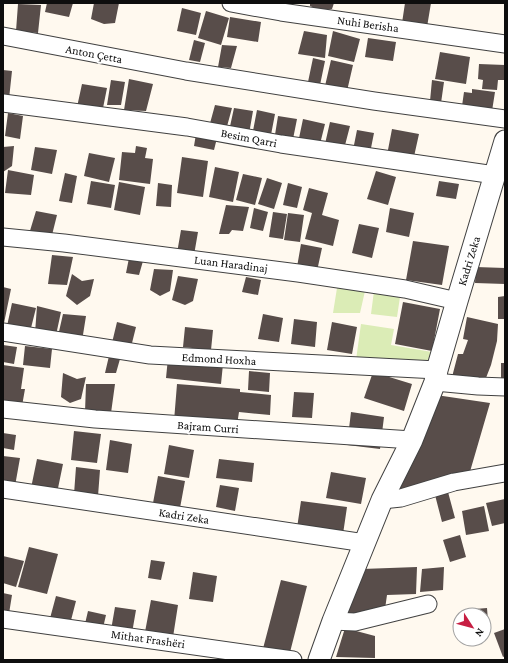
<svg xmlns="http://www.w3.org/2000/svg" width="508" height="663" font-family="'Crimson Pro',serif">
<style>
.green{fill:#dbecb6}
.building{fill:#584d4a}
.lines{fill:none;stroke-linecap:round;stroke-linejoin:round}
.minor-casing{stroke:#414141;stroke-width:19}
.tertiary-casing{stroke:#414141;stroke-width:23}
.minor{stroke:#fff;stroke-width:17}
.tertiary{stroke:#fff;stroke-width:21}
.labels{text-anchor:middle;stroke-width:4;stroke-linejoin:round;paint-order:stroke}
.street-label{font-size:12px;fill:#0e0e0e;stroke:#fff}
</style>
<rect width="100%" height="100%" fill="#fff9ef"/>
<!-- green -->
<path class="green" d="M337 288 365 291 360 313H333Z
M374 291 400 297 397 317 371 314Z
M361 324 394 329 391 345 432 352 430 370 356 360Z"/>
<!-- building -->
<path class="building" d="M47 3H73L69 17 45 12Z
M94 3H119L115 23 104 24 91 19Z
M310 3H334L332 9 322 11 310 6Z
M405 3H431L427 27 402 23Z
M18 4 41 5 38 33 16 31Z
M182 8 201 13 196 35 177 31Z
M206 11 229 18 221 45 198 38Z
M230 17 261 22 258 42 227 37Z
M304 31 327 35 325 58 298 54Z
M333 31 360 39 354 62 328 56Z
M368 38 396 42 393 61 365 57Z
M194 40 205 43 200 62 189 60Z
M222 45 237 46 231 68 218 67Z
M440 52 470 57 466 84 435 79Z
M313 58 325 61 320 85 308 82Z
M331 60 353 65 347 91 325 86Z
M479 64 505 65 504 80H498L497 90 482 89 483 80 478 79Z
M3 70 12 71 9 99H3Z
M129 79 153 84 146 111 124 110Z
M111 80 125 82 121 105H107Z
M432 80 444 82 441 103 430 101Z
M82 84 107 88 103 108 77 107Z
M472 89 495 92 492 111 462 106 464 92 472 93Z
M215 105 232 108 226 130 209 127Z
M234 108 253 111 249 134 229 131Z
M257 110 275 114 270 140 252 136Z
M8 113 23 116 20 139 5 136Z
M278 116 297 119 292 144 274 141Z
M303 119 325 124 319 148 298 143Z
M330 122 350 126 344 149 325 144Z
M392 129 419 134 413 161 387 155Z
M357 130 374 133 370 153 353 150Z
M196 134 217 138 214 150 194 146Z
M14 146 12 166 3 172V147Z
M136 146 147 148 145 158 153 159 150 184 119 180 122 152 135 153Z
M35 147 57 150 52 174 31 170Z
M89 153 115 158 109 182 84 176Z
M182 157 208 161 203 197 177 193Z
M215 167 239 172 233 202 209 197Z
M8 170 34 175 31 195 5 193Z
M376 171 396 177 388 205 367 199Z
M65 173 77 176 72 203 59 201Z
M243 174 262 178 255 205 236 200Z
M267 178 282 183 274 209 258 204Z
M91 181 115 185 111 208 87 204Z
M439 181 459 184 456 199 436 196Z
M119 182 145 187 140 215 114 210Z
M158 183 172 185 171 207 156 206Z
M288 183 302 187 297 208 283 205Z
M309 188 328 193 322 215 339 220 333 246 305 239 312 213 303 210Z
M226 205 249 207 243 231 232 230 229 234H219Z
M254 208 268 212 263 231 250 228Z
M390 208 414 213 409 237 386 232Z
M36 211 57 215 51 239 29 234Z
M273 212 287 214 283 239 269 237Z
M288 213 304 215 300 242 284 240Z
M359 224 379 228 372 258 352 253Z
M181 230 198 232 194 255 177 253Z
M413 241 449 246 442 285 406 280Z
M301 244 322 248 317 271 297 267Z
M52 255 73 257 67 285 48 284Z
M129 258 143 261 139 275 126 273Z
M476 267 505 268V284L475 283Z
M154 269 173 270 170 291 160 296 150 290Z
M72 274 82 281 94 279 90 296 77 305 66 296Z
M178 276 198 279 193 301 185 305 172 300Z
M246 277 261 280 258 295 242 292Z
M3 287 11 289 4 323 3 322Z
M505 296V319H498V297Z
M403 302 440 309 432 351 395 344Z
M12 303 36 308 30 332 7 326Z
M37 306 61 312 56 335 35 333Z
M63 314 86 316 82 341 58 336Z
M263 314 283 318 279 342 258 339Z
M467 317 498 324 497 341 491 365 484 383 452 377 458 354H463L468 340 463 339Z
M294 319 317 322 315 347 291 344Z
M117 322 136 327 131 347H111Z
M332 322 357 327 352 354 327 350Z
M185 327 213 330 211 350 183 347Z
M3 345 17 347 14 364 3 362Z
M25 346 52 349 50 368 23 365Z
M109 356 120 359 116 373H105Z
M168 358 223 364 221 384 166 378Z
M501 363H505V379H501Z
M3 365 24 368 21 389H25L22 406 3 403Z
M249 371 270 373 269 392 248 390Z
M373 372 412 384 404 411 364 398Z
M63 373 77 379 86 377 81 399 70 403 61 397Z
M86 384H115L111 413 85 412Z
M177 384 240 389V392L271 395 270 415 239 412 237 425 174 421Z
M294 392 314 393 312 418 292 417Z
M436 395 490 403 469 475 392 493Z
M351 412 384 417 380 449 347 445Z
M74 431 101 434 97 463 71 460Z
M3 433 16 435 14 450 3 448Z
M110 440 132 444 128 473 106 470Z
M169 445 194 450 189 478 164 474Z
M3 456 20 458 15 486 3 484Z
M37 459 63 464 57 493 31 488Z
M219 459 254 463 252 482 216 478Z
M76 467 100 470 98 496 74 494Z
M331 472 366 478 361 504 326 498Z
M158 476 185 481 180 508 153 503Z
M220 485 239 488 235 511 216 507Z
M448 492 455 518 442 522 435 495Z
M505 499V523L492 526 486 503Z
M301 501 347 507 343 534 297 528Z
M484 506 489 531 466 535 462 511Z
M460 535 466 557 450 562 443 540Z
M29 547 58 554 47 594 18 587Z
M3 556 24 561 16 587 3 583Z
M151 560 165 562 161 580 148 578Z
M417 567 416 594 387 595 385 609 347 615 362 569Z
M444 567 443 590 420 592 422 569Z
M193 572 217 576 213 602 189 599Z
M281 580 307 586 288 660H260Z
M3 593 12 595 7 626 3 625Z
M56 596 76 601 69 628 49 622Z
M151 600 178 605 173 637 145 632Z
M115 607 136 610 132 633 111 630Z
M487 608 489 634H484V615H464L463 610Z
M88 611 106 615 102 632 84 628Z
M345 628 375 636V658L336 657Z
M505 629V656L503 657 494 633Z"/>
<g class="lines">
<!-- minor casing -->
<g class="minor-casing">
<path id="minor" d="M231 3 281 12 505 44
M3 36 186 71 374 101 505 119
M3 103 187 127 281 144 495 175
M3 237 64 243 298 273 405 289 457 301
M3 332 150 355 437 370
M435 382 478 386 505 387
M3 409 95 419 412 440
M3 489 365 543
M382 500 401 498 454 482 505 473
M3 619 293 660
M333 621 355 622 428 604"/>
</g>
<!-- tertiary casing -->
<g class="tertiary-casing">
<path id="tertiary" d="M319 660 333 621 382 500 412 440 435 382 437 370 457 301 505 141"/>
</g>
<!-- minor -->
<use href="#minor" class="minor"/>
<!-- tertiary -->
<use href="#tertiary" class="tertiary"/>
</g>
<g class="labels">
<!-- street labels -->
<g class="street-label">
<text transform="translate(368 24) rotate(8)" y="4">Nuhi Berisha</text>
<text transform="translate(94 54) rotate(11)" y="4">Anton Çetta</text>
<text transform="translate(249 138) rotate(11)" y="4">Besim Qarri</text>
<text transform="translate(469 261) rotate(-73)" y="4">Kadri Zeka</text>
<text transform="translate(231 264) rotate(7)" y="4">Luan Haradinaj</text>
<text transform="translate(219 359) rotate(3)" y="4">Edmond Hoxha</text>
<text transform="translate(208 427) rotate(4)" y="4">Bajram Curri</text>
<text transform="translate(184 516) rotate(9)" y="4">Kadri Zeka</text>
<text transform="translate(148 639) rotate(8)" y="4">Mithat Frashëri</text>
</g>
</g>
<!-- border -->
<rect width="508" height="663" fill="none" stroke="#0e0e0e" stroke-width="8"/>
<!-- north arrow -->
<g transform="translate(472 627) rotate(126)"><circle r="19" fill="#ffffff" stroke="#9f9f9f"/>
<path d="M0-3L7 15L0 10L-7 15Z" fill="#c71e42"/>
<text y="-6" font-size="11" font-weight="bold" text-anchor="middle" fill="#0e0e0e">N</text>
</g>
</svg>
